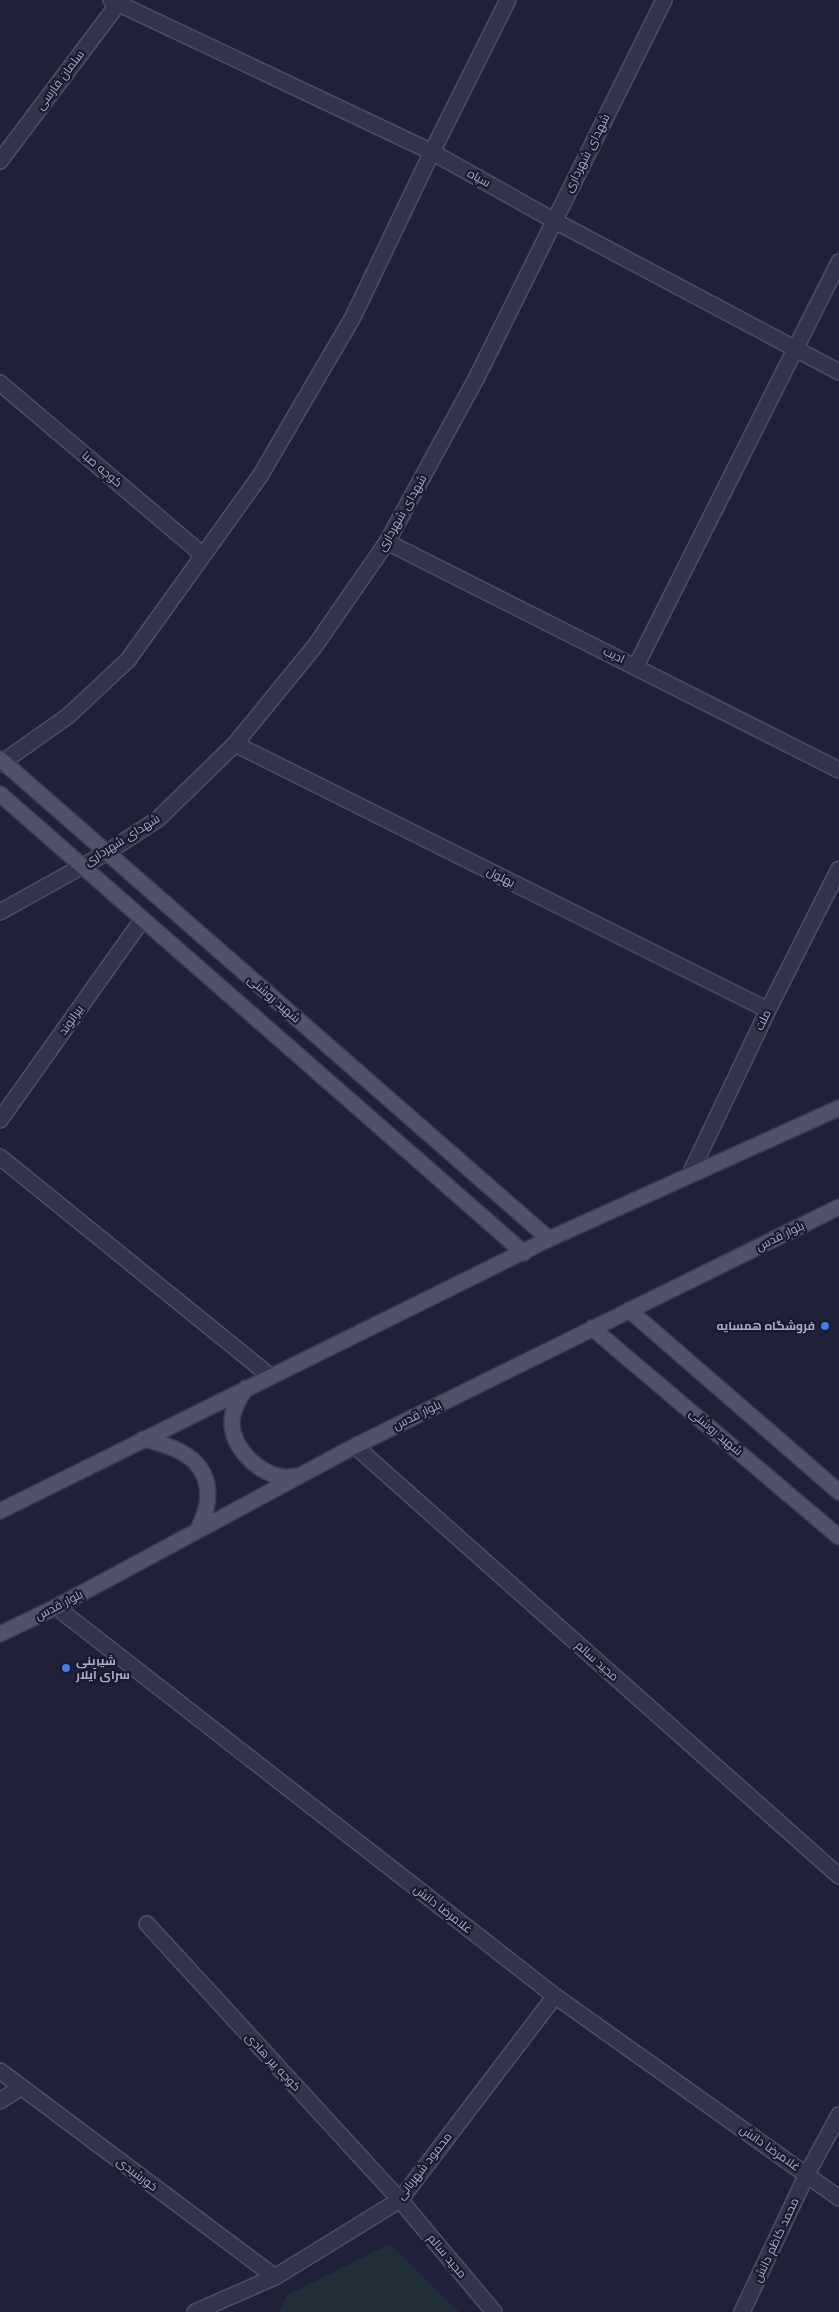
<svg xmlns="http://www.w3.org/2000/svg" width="839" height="2312" font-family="Inter,Cairo,sans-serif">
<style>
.green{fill:#212f3a}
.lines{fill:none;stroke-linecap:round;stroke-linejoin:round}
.minor-casing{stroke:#4d4f64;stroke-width:18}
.major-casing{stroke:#393b50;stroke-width:18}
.minor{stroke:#33344a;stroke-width:15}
.major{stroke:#50526a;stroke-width:15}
.shop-dot{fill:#3f7fe0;stroke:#181a2e;stroke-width:2}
.labels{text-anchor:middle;stroke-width:4.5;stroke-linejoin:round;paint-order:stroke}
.street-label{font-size:12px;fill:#adaec6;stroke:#181a2e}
.poi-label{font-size:12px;font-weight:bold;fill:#adaec6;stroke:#181a2e;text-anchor:end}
</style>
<rect width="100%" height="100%" fill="#1f2139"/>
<!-- green -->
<path class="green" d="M390 2244 459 2312H280L286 2296Z"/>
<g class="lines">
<!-- minor casing -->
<g class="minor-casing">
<path id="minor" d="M111 0 432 152 553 220 839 372
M0 161 121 0
M0 383 203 555
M387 542 839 770
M636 666 839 262
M235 744 768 1010
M0 764 68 716 128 660 260 476 353 317 432 152 508 0
M0 912 106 853 158 819 235 744 315 646 387 542 477 377 664 0
M0 1120 142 920
M0 1157 270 1376
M690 1174 768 1010 839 869
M355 1446 839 1876
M56 1607 555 1996 839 2198
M147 1924 400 2200 494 2312
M0 2071 275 2277
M0 2101 22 2087
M195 2312 275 2277 400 2200 555 1996
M742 2312 807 2174 839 2115"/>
</g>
<!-- major casing -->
<g class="major-casing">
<path id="major" d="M0 759 549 1239
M0 794 524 1253
M629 1310 839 1492
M592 1328 839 1537
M246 1388C240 1397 233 1408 232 1420 231 1447 257 1473 283 1477 287 1478 293 1476 298 1476
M143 1439C178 1447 213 1460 207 1504 206 1513 201 1522 198 1530
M0 1511 549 1239 839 1108
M0 1634 56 1607 355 1446 839 1207"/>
</g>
<!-- minor -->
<use href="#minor" class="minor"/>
<!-- major -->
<use href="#major" class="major"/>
</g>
<!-- markers -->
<g class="shop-dot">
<circle cx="825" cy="1326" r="5"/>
<circle cx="66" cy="1668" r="5"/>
</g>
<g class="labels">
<!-- street labels -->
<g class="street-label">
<text transform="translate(60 80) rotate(-53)" y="4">سلمان فارسی</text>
<text transform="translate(587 153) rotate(-63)" y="4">شهدای شهرداری</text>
<text transform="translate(479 178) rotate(29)" y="4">سپاه</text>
<text transform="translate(102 469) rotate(40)" y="4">کوچه صبا</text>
<text transform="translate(402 513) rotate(-60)" y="4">شهدای شهرداری</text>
<text transform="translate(614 655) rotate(26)" y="4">ادیب</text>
<text transform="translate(122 840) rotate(-32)" y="4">شهدای شهرداری</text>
<text transform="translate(501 877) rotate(27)" y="4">بهلول</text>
<text transform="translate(274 999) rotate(41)" y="4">شهید روشنی</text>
<text transform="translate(71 1020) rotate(-55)" y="4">بیرانوند</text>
<text transform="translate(763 1020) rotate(-64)" y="4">ملت</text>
<text transform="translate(780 1236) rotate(-26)" y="4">بلوار قدس</text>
<text transform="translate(417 1415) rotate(-26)" y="4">بلوار قدس</text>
<text transform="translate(716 1432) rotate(40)" y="4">شهید روشنی</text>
<text transform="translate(59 1605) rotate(-27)" y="4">بلوار قدس</text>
<text transform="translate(597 1661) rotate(42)" y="4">مجید سالم</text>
<text transform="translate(443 1909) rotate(38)" y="4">غلامرضا دانش</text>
<text transform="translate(273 2062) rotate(47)" y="4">کوچه پیر هادی</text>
<text transform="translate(770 2148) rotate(35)" y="4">غلامرضا دانش</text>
<text transform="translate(424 2166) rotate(-52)" y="4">محمود شهربانی</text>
<text transform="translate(137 2174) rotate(37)" y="4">خورشیدی</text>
<text transform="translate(776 2240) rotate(-65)" y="4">محمد کاظم دانش</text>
<text transform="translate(447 2256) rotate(50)" y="4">مجید سالم</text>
</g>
<!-- poi labels -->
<g class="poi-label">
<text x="815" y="1330">فروشگاه همسایه</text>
<text x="76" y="1665" text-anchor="start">شیرینی<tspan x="76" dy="14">سرای آیلار</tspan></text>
</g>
</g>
</svg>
